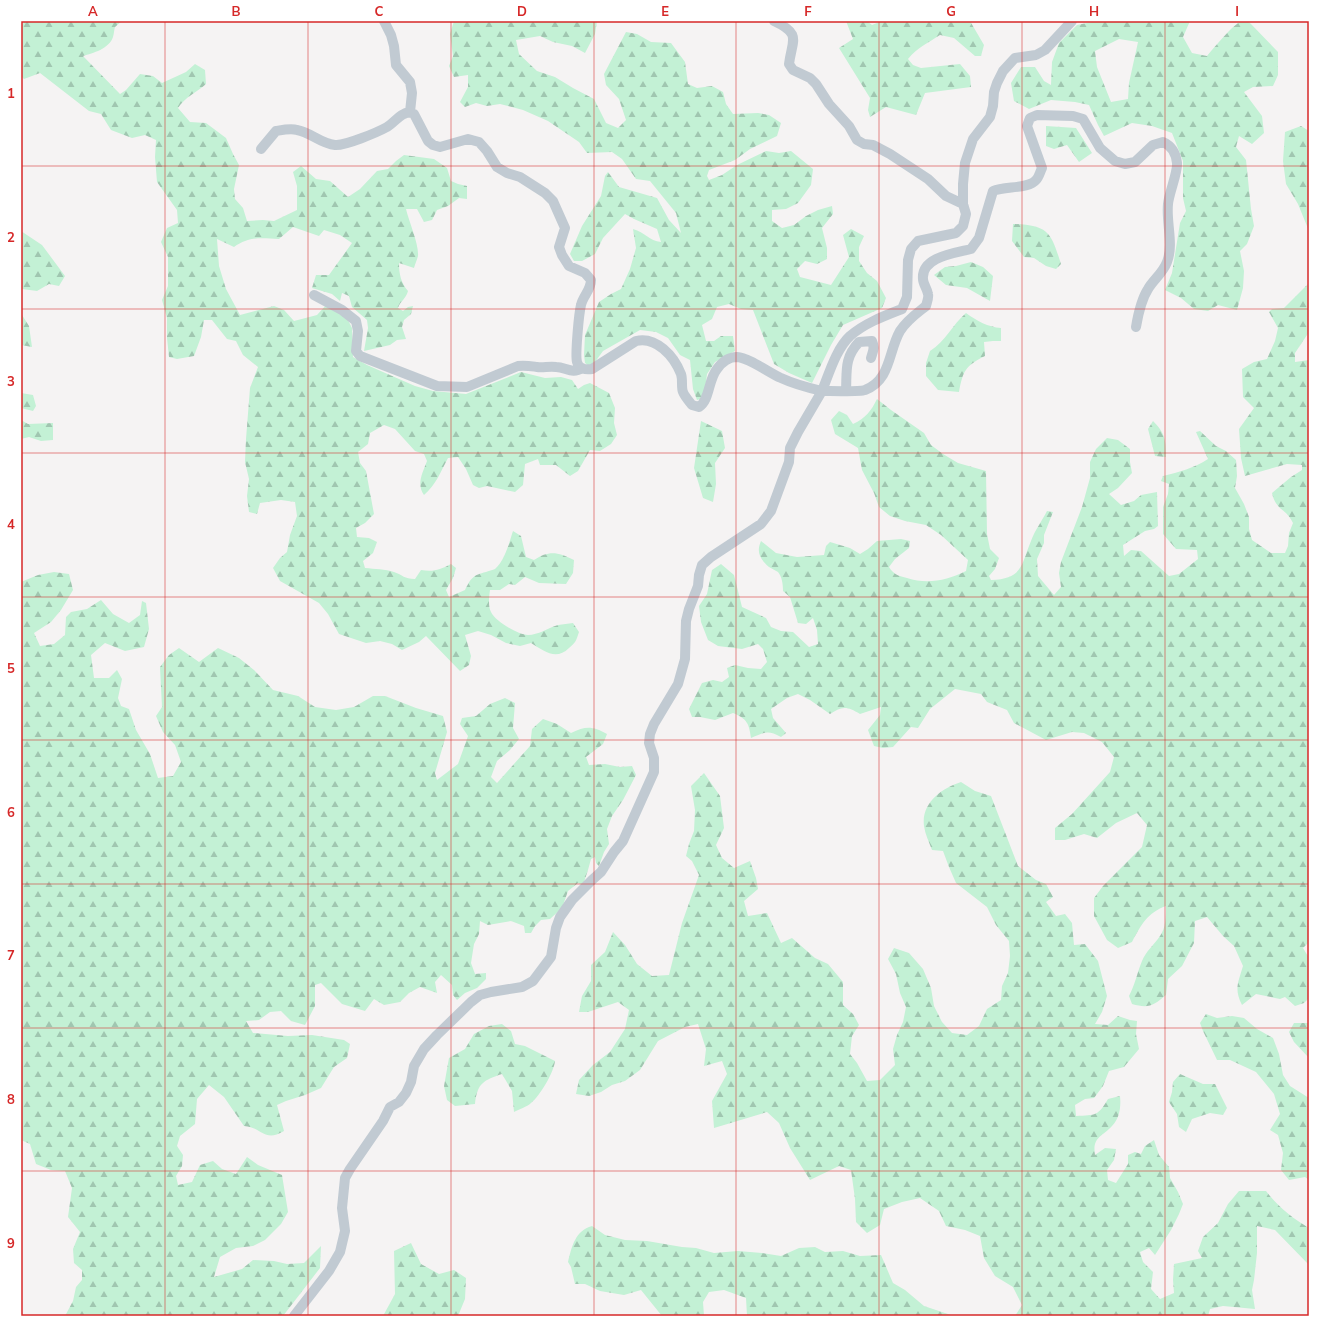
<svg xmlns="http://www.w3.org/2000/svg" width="1330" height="1337" font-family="Mulish,sans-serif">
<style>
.forest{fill:url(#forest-firs);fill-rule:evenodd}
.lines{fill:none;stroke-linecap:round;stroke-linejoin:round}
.minor{stroke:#c1cad2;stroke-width:10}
.grid{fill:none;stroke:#d62828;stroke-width:1;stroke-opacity:0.55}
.neatline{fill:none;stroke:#d62828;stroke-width:1.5}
.grid-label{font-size:13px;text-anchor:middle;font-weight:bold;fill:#d62828}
</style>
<defs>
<pattern id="forest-firs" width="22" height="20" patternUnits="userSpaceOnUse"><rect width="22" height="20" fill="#c3f1d5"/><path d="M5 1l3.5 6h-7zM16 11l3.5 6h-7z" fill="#a0c6b0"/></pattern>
</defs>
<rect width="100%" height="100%" fill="#f5f3f3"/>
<!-- forest -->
<path class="forest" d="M25 21H122L115 27C114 30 114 34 113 37 109 49 93 53 83 56L120 94 126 90 140 74 153 76 162 83 186 72 195 64 205 70 206 84C197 92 184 98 178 108L190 122 206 123 226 138 233 154 239 165 234 189 235 199 243 208 247 221 263 220 274 221 297 210V186L293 172 301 166 316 179 330 181 348 197 360 189 377 171 388 169 396 161 404 155 434 159 447 168 451 181 458 184 467 186V199L459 198 448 206 437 210 432 220 424 222 417 209H406C409 222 419 244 418 256 417 260 415 264 414 268L399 263C399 274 401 283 408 291 406 299 400 301 398 308L403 311 408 307 413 306 411 314 404 320 402 327 406 339 397 340 390 345 364 351 368 328 367 320 352 307 349 296 342 293 340 301 332 294 312 288 316 275H329L352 243 340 235 324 230 319 236 293 227 279 239C261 238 249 236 234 247L217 239 219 266 226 289 240 315 274 306 284 310 294 321 317 315 327 304 346 316 352 328 353 357 367 365 415 386 433 391 466 394 521 372 545 378 561 377 572 380 578 389 584 385 590 383 609 393 615 408 614 423 617 435 611 444 600 451 590 450 578 471 570 476 556 465H540L538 459 525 464 523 485 515 492 487 486 479 488 473 485 466 469 458 457 448 458C441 471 436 485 424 495 416 484 423 472 427 461L424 454 415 451 395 429 384 425 370 433 368 444 358 452 360 463 366 471 374 514 365 523 356 528 357 537 369 538 377 542 373 553 363 561 365 568C375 569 385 569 394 572 403 575 404 579 415 579L421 570C433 572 440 570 451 564L456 568 453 578 446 590 449 597 465 590C471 578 473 575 486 572 488 571 493 570 495 569 505 560 509 543 513 531L521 536 526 557 534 560C549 550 558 552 574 560L573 573 566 584 539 583 525 577 515 585 509 584 500 590H490C489 597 488 606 491 612 495 621 518 635 528 635 538 635 548 628 558 625 563 624 568 624 573 623L579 632C576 641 576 642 569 648 556 661 544 651 531 643L520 646 506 643 491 635 478 631 465 635 471 656 469 665 460 671 426 636 419 642 402 650 392 644 380 641 366 643 339 634 328 614 319 603 280 581 273 568 280 558 287 552 290 535 297 516 295 502 281 500 260 503 257 514 249 512 247 496 249 479 245 462 246 439 250 388 258 367 243 355 236 341 227 339 212 320H204L201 337 194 356 177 359 169 357 167 338V318L162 300 168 286V257L161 242 167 228 178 223 177 210 157 182 155 157 156 140 145 135 132 138 111 130 101 114 89 111 40 73 24 79 21 76V26Z
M454 21H597L595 34 585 53 572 46 553 42 540 36 516 40 519 54 537 71 555 77 573 88 594 99 606 123 618 128 626 120 619 99 606 85 604 74 626 32 637 34 651 42 671 43 685 62 688 84 697 88 712 86 723 92 726 104 733 114 758 113 769 115 781 123 777 136 750 149 735 160 709 170 707 176 709 180 722 175 737 165 766 151 779 153 791 151 813 169 811 185 798 203 786 209 772 210V221L782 228 794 225 806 216 818 210 832 206 833 214 822 228 827 248V259L817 264 805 261 797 269 800 277 831 285 849 257 843 235 851 229 864 236 859 247V261L867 273 877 281 886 298 882 308 843 325 831 345 812 383 789 373 774 364 753 310 741 309 729 304 717 307 712 319 702 325 706 341H714L721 336H733L735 351 715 362 707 374 704 398 697 400 693 389 690 360 680 355 668 338 656 332 640 330 603 351 595 362 589 366 585 363 584 355 585 335 599 302 611 294 621 289 630 269 636 248 633 229C645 232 649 241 661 242L657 229 634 219 625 214 603 238 595 254 582 261H574L570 254 582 226 601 196 605 176 608 172 619 187 657 198 669 220 681 233 676 213 650 181 636 179 622 159 612 152 587 153 579 142 548 121 523 110 500 104 487 106 476 103 465 107 460 102 468 87V75L454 77 449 66 453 56 450 34Z
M846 21H867L872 25 882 21H970L984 45 981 56H975L954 38 940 35C928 43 918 47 908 59L913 65 921 68 960 64 970 76 971 87 925 93 916 115 886 107 870 117 868 110 870 98 839 48 853 39Z
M1097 21H1190L1183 37 1192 53 1207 56C1214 48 1233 24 1242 21 1245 20 1249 22 1251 24L1278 52V75L1273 86 1253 87 1244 92 1262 116 1264 133 1252 144 1239 136 1236 147 1246 160 1251 209 1254 226 1247 244 1240 251 1244 271 1243 288 1237 310 1218 305 1208 311 1194 309 1181 298 1165 290 1172 273 1180 223 1186 211 1183 198V161L1172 133 1152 126 1132 123 1104 136 1098 125 1089 105 1075 102 1051 100 1029 109 1014 101 1011 83 1021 67H1035L1044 81 1051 85 1052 62 1059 43 1077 25ZM1119 39 1138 42 1129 83 1128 99 1111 102 1097 67 1095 51Z
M1046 126 1076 128 1092 153 1079 162 1067 145 1054 149 1046 146Z
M1301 126 1309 131V231L1298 204 1286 184 1283 161 1285 132Z
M1013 224C1049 225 1051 233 1061 264L1056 269 1046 266 1034 258 1024 257 1012 241Z
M21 231 42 245 65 276 59 286 49 284 37 291 22 289V315L29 326 32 347 21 345Z
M971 262 983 267 993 276 990 301 967 288 946 285 934 275 945 267 956 266Z
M1309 283V332L1295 353V362L1309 360V942L1303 948 1309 958V998L1304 1003 1295 1006 1285 997 1280 999 1256 994 1242 1005C1234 989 1238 983 1243 966L1234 946 1223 936 1207 917 1195 921 1194 943 1182 966 1168 979 1166 995C1154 1005 1149 1009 1132 1004L1129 996C1135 985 1137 973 1142 961 1146 951 1154 945 1160 936 1166 928 1166 916 1166 906 1147 913 1141 925 1132 942L1118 948 1107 940 1094 916V898L1103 886 1142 847 1147 825 1137 813 1116 823 1097 838 1084 834 1065 840H1055V828L1072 814 1110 772 1114 757 1102 742 1084 733 1072 732 1046 740 1014 723 1007 710 987 702 981 694 955 689 930 709 918 728 911 727 893 747 883 748 874 746 868 730 880 715 881 707 860 714C847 706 842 706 830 714L810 700 798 694 787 698 771 709 773 718 786 733 781 737C768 730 765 732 751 738 749 723 747 719 733 713L715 720 700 717H692L689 709 702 683 713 680 722 682 729 677 727 668 735 665 748 668 761 669 767 662 763 649 758 644 742 649 718 646 708 640 701 622 699 606 707 594 712 570 721 564 734 575 742 607 766 618 771 627 781 631 793 632 809 647 818 644 817 630 813 618 806 624 798 623 790 597 783 591C783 584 782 577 778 572 775 570 772 569 769 567 760 559 756 552 761 541L776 553 797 557 824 555 826 546 830 542 850 548 860 554 868 549 877 541 901 539 910 541 909 548 895 559 889 567C894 575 899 576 907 578 928 585 947 580 966 571L968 560 941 535 926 525 905 521 890 516 879 507 874 493 862 470 858 448 835 434 831 420 839 411 847 415 853 424C866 418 871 411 877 399L891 410 924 433 931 445 943 454 958 463 986 471 987 534 990 549 999 558 995 569 989 576 991 580C1023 579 1021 565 1031 541 1035 530 1042 521 1047 511L1053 512 1044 535V543L1037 559 1038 576 1054 595 1061 587 1059 573 1061 562 1082 507 1090 478V462L1096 449 1107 438 1118 440 1130 449V462L1132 473 1118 488 1109 494 1121 505 1134 501 1141 495 1157 492 1158 526 1154 529 1145 531 1123 545 1124 556 1131 550 1141 551 1169 576 1179 574 1198 559 1197 550 1176 549 1163 534V507L1168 494 1169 484 1161 481 1163 476C1179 472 1194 468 1208 459L1196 432 1200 431 1216 446 1226 451 1236 460 1237 476 1235 488 1244 504 1249 517V529L1252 540 1271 553H1285L1288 546 1289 533 1293 523C1286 508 1276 511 1272 493L1291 477 1302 470V465L1287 464 1245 476 1241 458 1239 429 1254 408 1243 397 1242 369 1254 362 1267 359 1275 341 1278 328 1269 312 1272 309 1284 308Z
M966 313C977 321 988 327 1001 328V341H993L984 342 985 356C965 366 963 371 959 392L938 390 926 376V363L930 351C946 341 952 325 966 313Z
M21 393 33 395 36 406 33 411 21 408Z
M21 420 28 424 53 423V440L41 441 29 437 21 439Z
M701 421 722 431 725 448 715 463 716 484 713 502 703 498 694 468Z
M1153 421C1165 433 1166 440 1166 457L1155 456 1148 429Z
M54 572 69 574 73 590 61 610 51 622 34 633 40 646 54 644 65 635 66 617 71 612 87 609 101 600 113 614 129 623 140 615 142 601 146 603 149 629 144 647 125 651 105 643 91 655 94 678H109L117 670 122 679 118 698 121 706 129 709 136 730 150 754 158 778 173 776 181 762 175 745 163 732 156 716 162 707 160 667 169 655 179 648 199 662 218 648 239 658 254 670 273 690 298 696 315 707 336 710 354 707 373 696H385L416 708 443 716 447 732 435 773 437 780 458 764 468 736 460 724 462 718 476 716 490 704 505 698 515 703 513 728 519 739 510 750 497 761 491 777 497 783 530 746 532 729 543 719 557 724 571 733C586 726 592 726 607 734L603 744 586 757 589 765 605 764 620 767 632 766 636 775 623 800 612 816 607 829 609 844 604 852 599 866 596 863 595 857 591 859 588 870 583 885 578 883 568 891 562 908 550 919 541 920 535 926 531 933H525L524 926 511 921 488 925 480 921 479 934 474 944 471 963 475 974 486 973V979L477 988 465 993 457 1000 453 995 452 985 441 975 435 982 437 993 420 987 409 993 400 1002 384 1005 374 999 365 1011 342 1004 321 983 315 985V1006L305 1025 291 1021 281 1011 270 1012 259 1020 246 1021 253 1033 288 1036 312 1035 344 1040 350 1044 347 1058 334 1067 321 1088 305 1095 286 1101 277 1105 284 1131C264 1143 262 1127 244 1126L224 1097 209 1085 197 1099 195 1124 180 1136 177 1146 183 1155 182 1166 176 1176 178 1185 192 1182 200 1165 213 1161 222 1169 236 1174 247 1157 258 1165 282 1175 288 1212 281 1224 265 1240 253 1246 236 1248 220 1257 214 1277 242 1269 253 1260 274 1261 287 1264 304 1263 321 1246 320 1268 283 1316H65L73 1301 76 1287 82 1280V1270L74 1263 73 1249 80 1232 68 1217 72 1188 65 1171 51 1170 36 1164 30 1144 21 1140V582L38 575Z
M704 773 720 796 724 828 716 845 722 858 734 868 750 861 756 878 758 889 744 901 748 916 767 913 781 943 792 938 815 958 828 964 843 982V1005L853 1014 859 1025 852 1036 850 1054 857 1063 867 1081 880 1080 895 1065 893 1049 897 1035 903 1022 906 1007 900 993 896 974 888 959 894 948 909 953 923 969 931 988 934 1006 942 1022 952 1033 967 1035 979 1026 987 1009 1001 1000 1002 986 1008 973 1010 956 1009 941 996 925 987 907 956 883 949 867 943 851 932 850C929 842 925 834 924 826 921 803 942 788 961 782L975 791 991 796 1018 866 1036 880 1046 884 1053 897 1046 902 1056 916 1065 914 1072 923 1074 945 1085 944 1098 961 1107 996 1102 1012 1095 1024 1108 1025 1118 1016 1130 1020 1137 1021 1136 1034 1139 1049 1124 1067 1109 1071 1103 1086 1094 1098 1085 1099 1075 1105 1076 1116C1096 1115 1098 1116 1108 1099L1120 1096C1121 1106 1120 1118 1112 1126 1102 1137 1092 1137 1095 1155L1105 1148 1116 1149 1114 1160 1107 1170 1108 1180 1116 1183 1128 1164V1155L1135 1152 1141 1154 1145 1146 1154 1140 1159 1155 1169 1167 1170 1178 1178 1192 1183 1204 1179 1214 1171 1230 1155 1255 1149 1248 1140 1252 1143 1262 1153 1272 1151 1289 1160 1299 1174 1293 1173 1280 1174 1264 1202 1258 1198 1251 1203 1237 1218 1223 1228 1204 1239 1191H1266C1278 1207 1292 1218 1309 1228V1265L1275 1230 1257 1226V1253L1254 1280 1252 1290 1255 1309 1223 1306 1210 1309 1208 1316H1015L1022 1305 1013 1287 995 1276 984 1258 980 1236 965 1230 946 1226 939 1211 920 1198 902 1202 884 1209 880 1225 867 1233 856 1222 855 1199 851 1170 839 1166 810 1180 790 1148 779 1123 767 1112 714 1128 712 1101 727 1074 722 1061 704 1066 706 1049 698 1024 685 1027 658 1041 640 1070 625 1081 612 1085 601 1092 589 1096 576 1094 579 1080 593 1065 610 1052 625 1029 629 1010 618 1002 588 1012H579L582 996 591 981V965L605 952 613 932 625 945 637 964 652 976 669 975 682 923 699 875 692 861 686 856 689 844 694 831 695 810 691 786Z
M1206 1014 1217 1018 1232 1016 1244 1018 1257 1029 1273 1038 1279 1054 1283 1075 1290 1086 1309 1098V1180L1305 1177 1289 1180 1281 1170 1283 1153 1278 1135 1270 1130 1280 1114 1274 1094 1256 1072 1230 1060H1217L1203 1031 1200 1023Z
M1294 1023H1309V1058L1294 1042 1289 1032Z
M502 1024 511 1031 515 1044 525 1046 555 1061C554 1072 540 1096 531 1103 527 1107 519 1109 514 1112L512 1091 502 1074C484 1080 477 1083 475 1104L455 1106 447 1100 444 1086 449 1058 465 1049 474 1034 489 1026Z
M1180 1074 1203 1084H1215L1227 1108 1223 1115 1210 1113 1192 1119 1186 1132 1179 1127 1177 1114 1169 1102 1172 1092 1173 1082Z
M592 1226 605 1235 625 1240 647 1241 682 1247 696 1248 714 1253 738 1251 762 1253 781 1256 799 1248 815 1247 825 1252 843 1251 860 1256 881 1255 893 1283 905 1290 924 1306 954 1316H801V1314L784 1316H747L746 1298 724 1290 709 1292 703 1302 704 1316H662L641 1290 624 1295 600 1291 585 1284H575L571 1267 568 1262C572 1246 575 1231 592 1226Z
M411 1243 421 1264 439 1274 454 1270 466 1278 465 1299 458 1316H383L395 1294 394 1251Z"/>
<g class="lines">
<!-- minor -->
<path class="minor" d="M384 21 391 35 394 46 396 65 410 82 412 93 410 112
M774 21C802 34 792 40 789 64L793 70 810 78 816 84 829 104 849 126 857 140 864 144 873 145 890 154 928 179 946 196 963 204
M410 112 414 114 428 141 433 145 440 147 468 139 479 142 487 151 497 167 507 173 520 177 545 193 553 201 565 228 559 247 562 255 569 266 585 273 591 280C591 290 583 296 581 305 579 313 575 355 577 362 579 369 586 370 592 369L636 341C656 336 674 356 681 374 683 380 681 387 683 392 685 397 689 401 692 405L699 407C710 400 708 380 717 369 722 362 728 357 737 357 750 358 769 373 781 378 794 384 809 388 822 391 829 374 836 349 850 336 865 323 884 316 902 309L907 297 908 260 911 249 918 241 956 233 963 226 966 214 963 204V184L965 163 973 139 990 117 993 106 994 92 997 83 1003 71 1015 58 1036 55 1045 50 1072 21
M261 149 276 131C282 130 291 128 297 130 310 132 321 144 335 145 345 146 378 132 387 127 395 122 400 113 410 112
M314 295 342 310 356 321 358 331 356 351 360 356 437 386 467 387 518 366C525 365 530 366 537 367 543 368 549 366 556 367 566 367 572 375 582 368
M846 391C847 371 844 358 859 342L872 341C875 348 873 351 871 358
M294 1316 329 1271 340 1252 345 1231 342 1208 345 1178 350 1169 383 1121 390 1107 399 1102 406 1093 411 1082 414 1066 424 1049 437 1035 471 1002 480 995 491 992 522 987 533 981 551 957 556 928 560 917 572 900 592 880 601 872 614 852 623 841 654 772V758L649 743 650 734 654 724 678 684 685 659 686 621 689 609 698 586 699 575 702 565 711 557 761 524 771 511 789 462 790 448 798 432 822 391C831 391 859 392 865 390 891 380 888 352 900 331 907 320 916 314 926 306 927 302 929 297 928 294 927 288 923 284 923 279 921 257 955 253 971 249L979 238 993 191C1005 186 1029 189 1036 180 1039 177 1040 172 1042 168L1027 126 1030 118 1037 115 1073 116 1083 119 1100 148 1115 161 1125 164 1135 162 1153 145 1163 142C1172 146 1176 153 1177 163 1178 172 1169 193 1168 204 1166 223 1174 244 1167 262 1163 273 1153 280 1148 289 1141 300 1138 315 1136 327"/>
</g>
<!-- grid -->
<path class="grid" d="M165 21V1316M308 21V1316M451 21V1316M594 21V1316M736 21V1316M879 21V1316M1022 21V1316M1165 21V1316M21 166H1309M21 309H1309M21 453H1309M21 597H1309M21 740H1309M21 884H1309M21 1028H1309M21 1171H1309"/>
<!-- border -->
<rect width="1330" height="1337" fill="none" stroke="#ffffff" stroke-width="44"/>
<rect x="22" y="22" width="1286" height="1293" class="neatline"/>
<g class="grid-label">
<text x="93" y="16">A</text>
<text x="236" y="16">B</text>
<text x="379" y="16">C</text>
<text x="522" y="16">D</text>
<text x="665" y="16">E</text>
<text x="808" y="16">F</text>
<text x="951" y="16">G</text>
<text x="1094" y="16">H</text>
<text x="1237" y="16">I</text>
<text x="11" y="98">1</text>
<text x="11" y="242">2</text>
<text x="11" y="386">3</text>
<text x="11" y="529">4</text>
<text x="11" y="673">5</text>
<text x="11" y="817">6</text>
<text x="11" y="960">7</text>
<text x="11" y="1104">8</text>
<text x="11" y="1248">9</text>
</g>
</svg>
